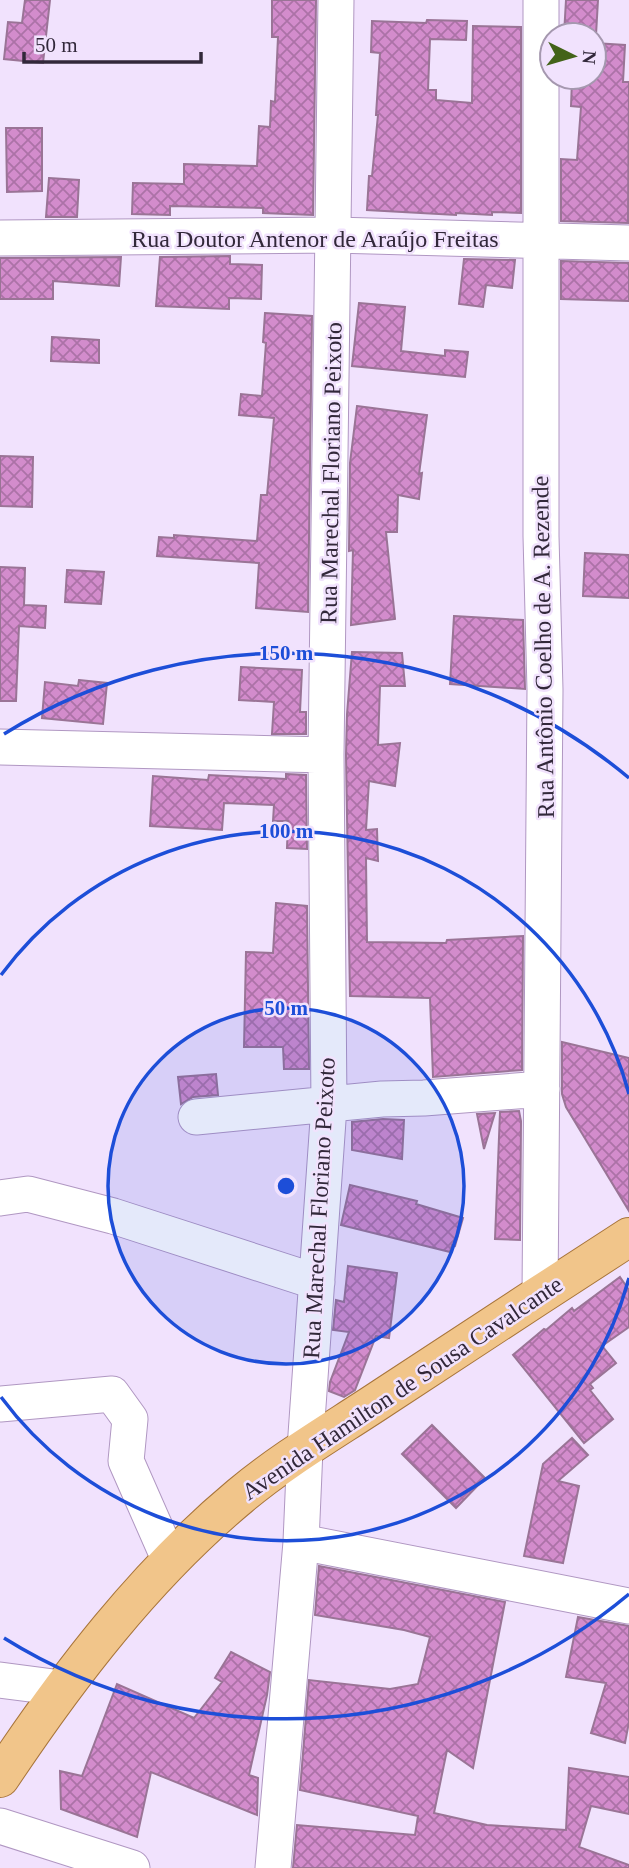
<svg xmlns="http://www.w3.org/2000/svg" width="629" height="1868" font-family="Georgia,serif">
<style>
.building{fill:url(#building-cross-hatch);stroke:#9a7496;stroke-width:2}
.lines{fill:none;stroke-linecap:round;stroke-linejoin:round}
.minor-casing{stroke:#b097c2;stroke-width:37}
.major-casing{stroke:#a8753b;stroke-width:40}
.minor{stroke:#fff;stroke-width:35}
.major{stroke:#f1c58a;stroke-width:38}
.ring{fill:none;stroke:#1d4ed8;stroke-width:3.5}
.labels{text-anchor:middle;stroke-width:5;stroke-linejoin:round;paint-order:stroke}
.street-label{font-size:24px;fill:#32283a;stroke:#f1e2fd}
.centre{fill:#1d4ed8;stroke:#f1e2fd;stroke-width:3.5}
.ring-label{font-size:21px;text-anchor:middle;font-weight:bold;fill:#1d4ed8;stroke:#f1e2fd;stroke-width:5;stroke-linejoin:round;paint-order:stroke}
</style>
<defs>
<pattern id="building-cross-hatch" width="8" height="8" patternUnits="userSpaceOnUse" patternTransform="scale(1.75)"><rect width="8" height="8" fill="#d38ccc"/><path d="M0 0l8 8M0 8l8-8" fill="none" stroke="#ac72a7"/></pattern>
</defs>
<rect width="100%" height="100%" fill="#f1e2fd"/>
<!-- building -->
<path class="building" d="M25 0H50L43 63 4 59 8 22 22 23Z
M272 0H316L313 215 263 213V208L170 206V215L132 214 133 183 184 184V164L257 166 259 126 270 127 271 101 275 102 278 37H272Z
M566 0H598L596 35H564Z
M427 20 467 21 466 40 430 39 428 90H436V100L472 103 473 26 521 27V213L492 212V215L456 213V215L367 210 369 176H372L378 115H376L380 53 371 52 372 21 426 23Z
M594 43 625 45 623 82H629L628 223 561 221V159L577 160 581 107 571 106 572 80 594 81Z
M6 128H42V191L7 192Z
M49 178 79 180 77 217H46Z
M230 256V264L262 265 261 299 229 298V309L156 306 160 257Z
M121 257 119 286 53 281V299H0V258Z
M464 259 515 260 512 288 486 285 483 307 459 304Z
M561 261 629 263V301L561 299Z
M359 303 405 307 401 351 445 356V350L468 352 465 377 352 366Z
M265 313 312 316 308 612 256 608 259 563 157 556 159 537 174 538V535L257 541 261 495H267L274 418 239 415 241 394 262 396 266 343 263 342Z
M52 337 99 340V363L51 361Z
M357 406 427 415 419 474 422 473 419 499 398 495 397 532H386L395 619 351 625 353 550 349 551 350 463Z
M0 456 33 457 32 507 0 506Z
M585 553 629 555V598L583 596Z
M0 567 25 568 24 605 46 606 45 628 19 626 16 701H0Z
M67 570 104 572 101 604 65 602Z
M454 616 523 620 525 689 450 684Z
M352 652 402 653 405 686H380L378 745 400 743 395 786 369 781 366 830 377 829 378 861 366 858 367 942 446 943 447 940 523 936 522 1070 433 1077 430 998 350 996 346 755 347 714Z
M241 667 302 670 300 712H306V734H272L274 702 239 700Z
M79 680 107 683 103 724 42 718 45 682 78 686Z
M286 774 306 775 307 849 287 848 288 821H273L274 805 224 803 222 830 150 826 153 776 208 780 209 775 286 779Z
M276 903 307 906 309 1069H284L283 1047H244L246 952 273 953Z
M562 1042 629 1058V1211L566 1107 562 1094Z
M216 1074 218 1095 193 1097 181 1104 178 1077Z
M519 1111 521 1121 520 1240 495 1239 500 1112Z
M495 1113 484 1149 477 1114Z
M383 1119 404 1120 402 1159 352 1150V1122Z
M350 1185 417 1201 416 1204 463 1218 455 1246 452 1245 450 1252 341 1225Z
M348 1266 397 1273 389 1338 376 1336 355 1390 344 1397 329 1391 330 1382 349 1332 333 1330 336 1300 344 1302Z
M620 1277 629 1290V1327L602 1346 616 1363 590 1384 593 1388 590 1390 613 1419 584 1443 513 1355 544 1329 546 1330 572 1308 574 1311Z
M432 1425 485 1478 456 1508 402 1454Z
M572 1438 588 1455 558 1481 579 1486 563 1563 524 1556 543 1464Z
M319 1566 505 1602 473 1768 447 1750 434 1813 487 1825 566 1830 569 1768 629 1777V1814L591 1806 579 1847 629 1865V1868H293L297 1825 415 1835 418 1816 300 1790 309 1680 390 1689 418 1684 430 1637 404 1630 315 1615Z
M578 1617 629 1626V1722L625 1743 591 1733 606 1683 566 1677Z
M231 1652 270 1672 267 1695 249 1775 258 1778 257 1815 151 1772 137 1837 61 1809 60 1771 82 1776 117 1684 194 1718 222 1682 215 1678Z"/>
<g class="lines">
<!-- minor casing -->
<g class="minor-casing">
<path id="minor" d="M0 238 334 235 629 243
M0 747 326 755
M196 1117 382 1099 424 1098 542 1089
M0 1198 28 1194 113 1216 317 1282
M540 1295 545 690 541 536V0
M0 1404 112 1394 130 1419 126 1461 170 1561
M301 1542 629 1606
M0 1680 61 1688
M0 1826 132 1868
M273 1868 301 1542 305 1449 329 1106 326 755 336 0"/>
</g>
<!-- major casing -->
<g class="major-casing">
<path id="major" d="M0 1778C68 1676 145 1575 240 1496 284 1459 336 1429 384 1397 466 1343 547 1290 629 1237"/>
</g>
<!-- minor -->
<use href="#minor" class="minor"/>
<!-- major -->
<use href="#major" class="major"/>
</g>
<!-- distance rings -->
<circle cx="286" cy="1186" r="178" fill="#1d4ed8" fill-opacity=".12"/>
<g class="ring">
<circle cx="286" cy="1186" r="178"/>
<path d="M629 1278A355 355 0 0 1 1 1397M1 975A355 355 0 0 1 629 1094"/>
<path d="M629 1594A533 533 0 0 1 4 1638M4 734A533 533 0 0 1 629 778"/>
</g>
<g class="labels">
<!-- street labels -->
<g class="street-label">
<text x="315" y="247">Rua Doutor Antenor de Araújo Freitas</text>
<text transform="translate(331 473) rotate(-89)" y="8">Rua Marechal Floriano Peixoto</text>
<text transform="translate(543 647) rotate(-91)" y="8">Rua Antônio Coelho de A. Rezende</text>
<text transform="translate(319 1208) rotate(-87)" y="8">Rua Marechal Floriano Peixoto</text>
<text transform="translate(402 1388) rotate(-34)" y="8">Avenida Hamilton de Sousa Cavalcante</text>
</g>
</g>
<circle cx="286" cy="1186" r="10" class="centre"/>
<g class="ring-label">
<text x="286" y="660">150 m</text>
<text x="286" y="838">100 m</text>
<text x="286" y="1015">50 m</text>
</g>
<!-- north arrow -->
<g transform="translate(573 56) rotate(95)"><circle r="33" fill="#f1e2fd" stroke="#a598af" stroke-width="2"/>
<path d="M0-5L12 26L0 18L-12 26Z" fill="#436319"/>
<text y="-10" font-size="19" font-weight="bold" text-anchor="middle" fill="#32283a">N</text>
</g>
<!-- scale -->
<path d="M24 52v10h177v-10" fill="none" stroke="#32283a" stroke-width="3.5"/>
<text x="35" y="52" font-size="21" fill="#32283a" stroke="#f1e2fd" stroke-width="5" paint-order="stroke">50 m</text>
</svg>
